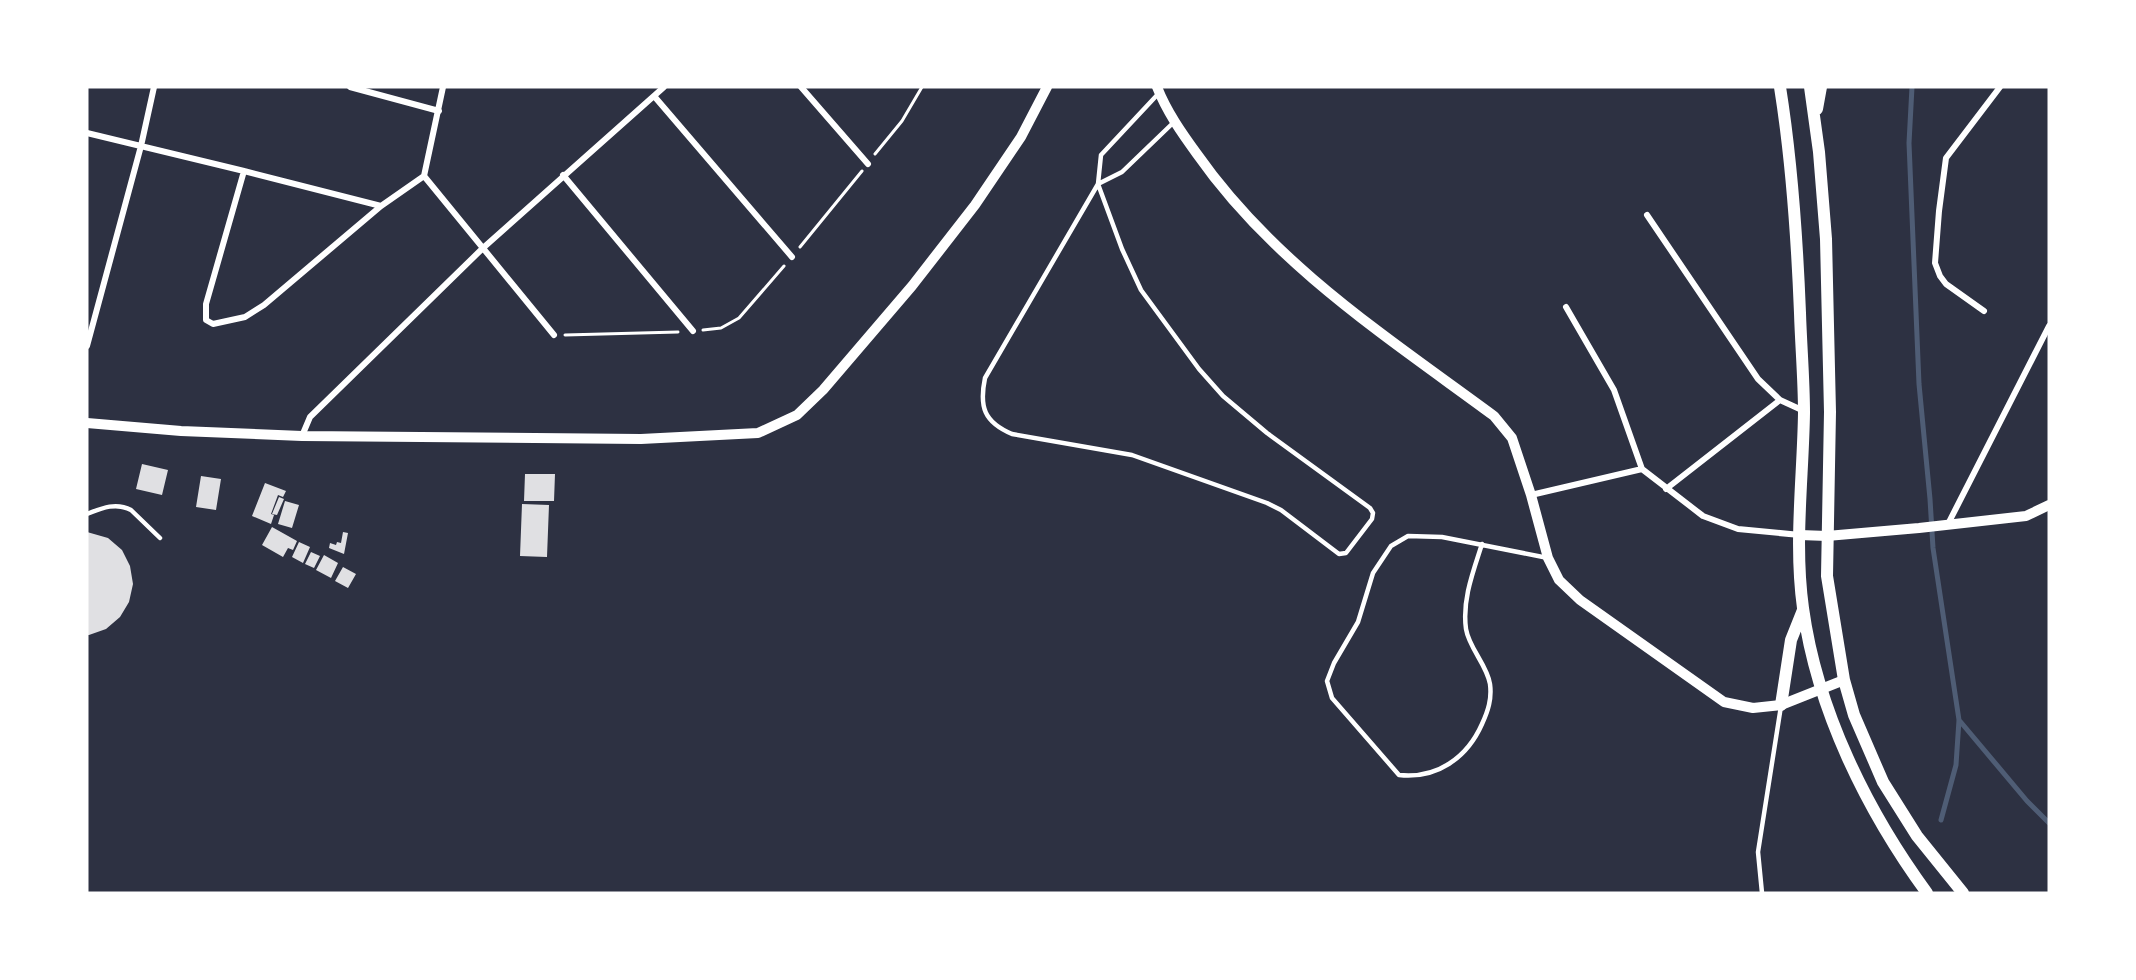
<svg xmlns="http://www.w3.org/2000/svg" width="2136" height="980" font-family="'Sofia Sans Condensed',sans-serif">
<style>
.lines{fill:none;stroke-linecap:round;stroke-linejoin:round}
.stream{stroke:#4f5d75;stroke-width:5}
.building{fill:#e0e0e3}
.path{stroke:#fff;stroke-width:3}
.service{stroke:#fff;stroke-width:4.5}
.minor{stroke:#fff;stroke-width:6}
.tertiary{stroke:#fff;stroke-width:10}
.secondary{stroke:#fff;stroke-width:12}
</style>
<rect width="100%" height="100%" fill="#2d3142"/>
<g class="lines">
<!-- stream -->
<path class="stream" d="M1912 87 1909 143 1919 384 1930 499 1933 548 1959 720 1956 765 1941 820
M1959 720 2027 801 2049 823"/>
</g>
<!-- building -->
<path class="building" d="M142 464 168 470 162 495 136 489Z
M525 474H555L554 501H524Z
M201 476 221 479 216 510 196 507Z
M265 483 286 491 283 497 278 495 271 514 274 515 271 524 252 516Z
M279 497 284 499 277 515 272 514Z
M285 501 299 505 292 528 278 524Z
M522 504 549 505 547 557 520 556Z
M272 527 297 541 293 550 288 548 283 557 262 545Z
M87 532 108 538 122 550 130 566 133 584 129 602 120 617 106 629 89 635H87Z
M343 532 348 533 344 554 329 548 330 543 336 545 337 542 341 543Z
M299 542 310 547 303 563 292 557Z
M311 552 320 556 314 568 305 564Z
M324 555 338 563 331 578 316 570Z
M343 567 356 574 348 588 335 581Z"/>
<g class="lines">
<!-- path -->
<path class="path" d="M875 154 902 121 922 87
M800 247 862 171
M703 330 721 328 739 318 784 266
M565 335 678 332"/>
<!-- service -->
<path class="service" d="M1159 93 1101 155 1098 184 1122 249 1141 290 1199 369 1223 396 1267 433 1370 508 1373 513 1372 519 1346 553 1339 554 1281 510 1267 503 1132 455 1012 434C984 422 979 407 985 378L1098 184 1122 172 1174 122
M87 514C102 508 116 502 131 510L160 538
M1482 544C1473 572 1462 600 1466 629 1469 648 1487 665 1490 684 1492 699 1488 711 1482 724 1467 758 1437 779 1399 775L1332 698 1327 681 1334 663 1358 622 1373 573 1391 546 1408 536 1442 537 1548 558
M1762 893 1758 852 1781 706"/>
<!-- minor -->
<path class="minor" d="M350 87 439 111
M801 87 868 164
M654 96 792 257
M87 133 244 171 381 206
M244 171 206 304V320L213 324 245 317 264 305 381 206 424 176
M563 175 693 331
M424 176 554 335
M424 176 443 87
M1647 215 1758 379 1780 400 1804 411
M1566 307 1614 390 1642 469 1703 516 1738 529 1800 535
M1984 311 1946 284 1940 276 1935 263 1939 211 1946 158 2000 87
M87 346 141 146 154 87
M302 436 310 417 483 248 664 87
M1666 489 1780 400
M1531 495 1642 469
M1948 524 2049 326"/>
<!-- tertiary -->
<path class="tertiary" d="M1157 87C1167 112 1181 132 1197 154 1274 264 1387 337 1494 416L1512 438 1531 495 1548 558 1559 580 1580 600 1724 702 1753 708 1781 705 1844 680
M87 423 181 431 302 436 641 439 758 433 797 415 823 390 912 286 975 205 1021 137 1047 87
M1800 535 1827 536 1919 528 2026 516 2049 505"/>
<!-- secondary -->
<path class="secondary" d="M1780 87C1792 162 1797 237 1800 313 1801 346 1804 380 1804 413 1803 478 1794 544 1803 608 1817 710 1867 811 1927 893
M1810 87 1819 152 1826 239 1830 412 1827 576 1844 680 1854 715 1883 782 1917 836 1963 893
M1817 109 1821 87
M1781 705 1791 640 1803 610"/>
</g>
<!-- border -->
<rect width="2136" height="980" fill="none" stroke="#ffffff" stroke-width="177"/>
</svg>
